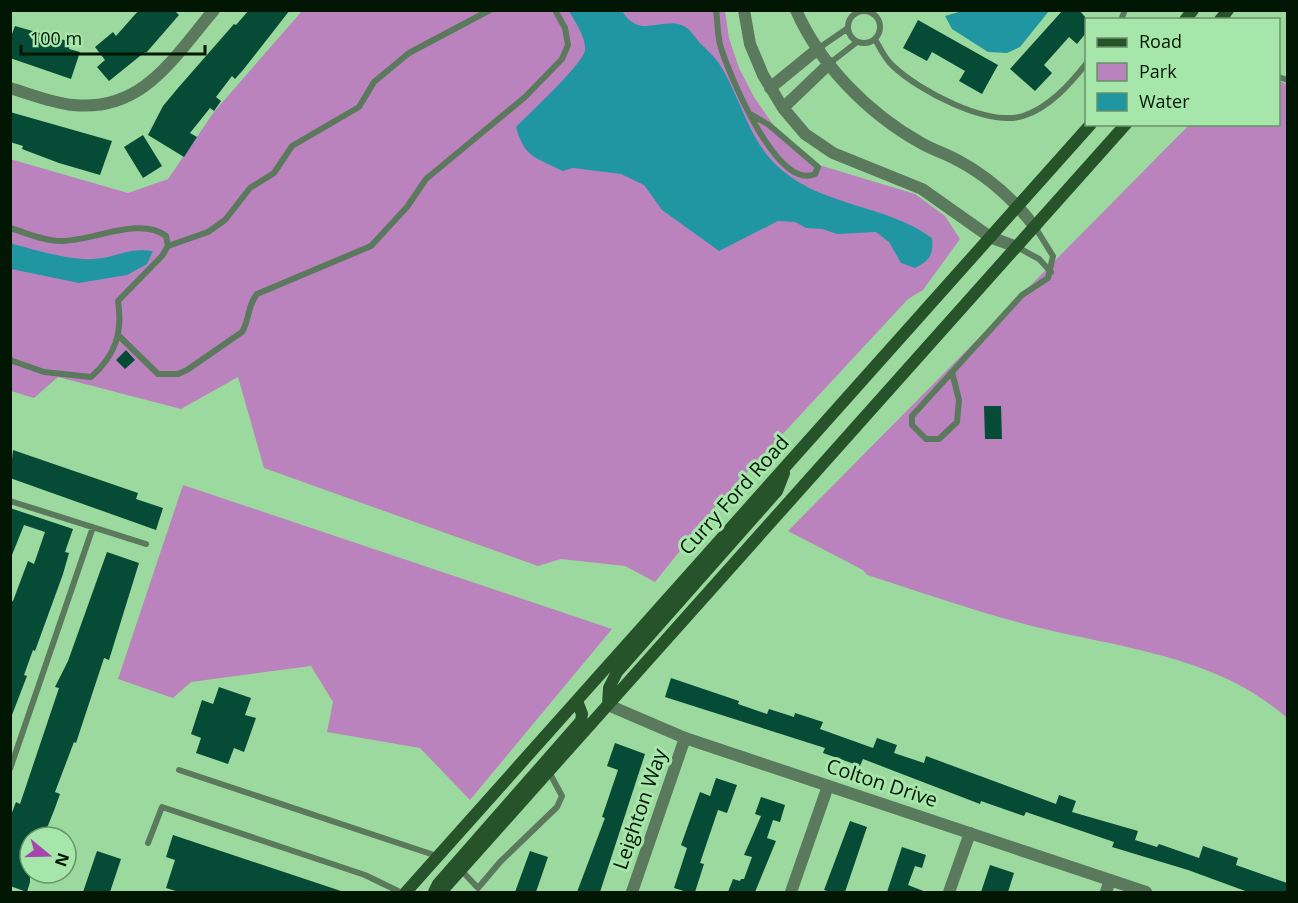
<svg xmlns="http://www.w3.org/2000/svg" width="1298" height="903" font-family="'Open Sans',sans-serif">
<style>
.green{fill:#bb83bd}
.water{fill:#2096a2}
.building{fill:#054b36}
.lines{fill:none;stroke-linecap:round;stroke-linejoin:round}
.service{stroke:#5b795c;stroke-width:6}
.minor{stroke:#5b795c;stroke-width:12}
.tertiary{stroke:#5b795c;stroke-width:12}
.secondary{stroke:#26532a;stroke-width:12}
.labels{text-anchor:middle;stroke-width:6;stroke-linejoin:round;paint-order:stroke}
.street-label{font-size:20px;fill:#011703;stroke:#a7e6aa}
</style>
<rect width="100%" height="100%" fill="#9bd99e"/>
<!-- green -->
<path class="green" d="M302 11H725L729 38 739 68 754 97 774 126 819 165 915 194 945 216 960 239 923 290 908 299 715 507 655 582 625 566 561 559 538 566 264 468 238 377 181 409 58 377 34 398 11 391 10 159 128 193 168 179 214 112Z
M1279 81 1287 84V718C1215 654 1117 648 1028 625 974 611 921 592 867 575L863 570 788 531 1189 125 1278 124Z
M183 485 612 629 470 800 420 748 327 732 333 702 311 666 191 682 173 698 118 679Z"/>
<!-- water -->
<path class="water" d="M569 11H622C641 42 665 13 687 28 691 31 696 38 699 42 705 48 713 55 718 62 742 98 748 143 783 171 826 207 887 205 932 238 934 255 929 261 915 268L901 263 889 242 876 232 837 234 822 229 806 228 795 222 778 221 719 251 662 210 644 185 621 174 573 168 563 171C536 158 524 157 516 127 529 114 584 63 585 50 586 37 575 22 569 11Z
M962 11V10L1049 11 1020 47 1007 53 988 52 952 29 945 16Z
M10 243C31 249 72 261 93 259 117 258 125 247 153 251L147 264 127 275 79 283 11 269Z"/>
<!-- building -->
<path class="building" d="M139 10H174L179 15 146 53 145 52 109 81 97 67 105 60 95 47 113 32 116 36Z
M249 10H290L243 70 235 79 232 76 216 97 221 101 214 111 210 108 190 133 197 137 184 157 148 135 163 106 178 88 234 24 236 25Z
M1063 10H1079L1086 18V33L1077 44 1069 37 1044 65 1052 73 1035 91 1010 69Z
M918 20 998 65 982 94 959 81 965 71 932 52 927 61 903 48Z
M15 26 71 42 69 49 80 52 71 79 10 58V39Z
M10 112 112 141 100 175 59 163 22 149 23 146 10 142Z
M143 135 162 166 143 178 124 147Z
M126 350 135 360 125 369 116 360Z
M984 406H1001L1002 439H985Z
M13 450 138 493 136 499 163 508 156 530 10 478Z
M10 508 73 529 65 552 69 553 63 574 35 651 33 650 24 675 27 676 12 715 10 600 13 601 28 561 34 564 45 532 24 525 10 560Z
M107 552 139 563 109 660 104 658 76 743 74 742 55 792 60 794 55 808 47 828 42 827 39 837H30V882L27 892 10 886V818L16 802 20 804 59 688 55 687 68 661Z
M671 678 739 701 738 704 767 714 769 709 794 717 795 713 823 722 820 729 873 748 877 738 897 745 894 753 924 763 926 756 1056 804 1059 795 1076 801 1072 812 1138 831 1135 840 1157 847 1159 844 1199 858 1203 846 1238 858 1236 865 1287 883V892H1248L1188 870 1112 847 1114 842 1026 812 1024 816 981 801 980 804 863 759 860 766 823 753 825 748 665 697Z
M219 687 251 698 245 715 256 718 244 752 234 748 228 764 196 753 201 738 191 734 202 700 213 704Z
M615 743 645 754 600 892H577L605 818 602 817 618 770 607 766Z
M716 778 737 785 727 813 718 810 700 863 704 864 695 892H687L674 888 687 848 681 845 700 792 710 796Z
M761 797 785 805 780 822 773 820 767 838 776 841 755 892H728L733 879 740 881 741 879H744L752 857 744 855 761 816 755 814Z
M850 821 867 827 845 892H830L824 890Z
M173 835 341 891V892H179L166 888 175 860 166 857Z
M902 847 926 855 922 868 915 866 908 885 926 892H887Z
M97 851 121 859 110 892H83Z
M530 851 548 857 536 892H515Z
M990 865 1014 873 1008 892H981Z"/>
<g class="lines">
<!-- service -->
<path class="service" d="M716 10C718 22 717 36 721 48 730 76 777 191 815 174L818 167 769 125 752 115
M848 27a16 16 0 1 1 32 0a16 16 0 1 1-32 0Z
M1121 20 1125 10
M875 39C880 48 885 59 893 66 918 90 987 127 1023 116 1049 108 1070 84 1086 64
M819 48 848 28
M830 63 857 42
M1278 77 1288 80
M10 228C27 233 44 241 61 241 93 241 140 216 166 236L168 246 162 256 118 301C123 333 115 356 91 377L44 372 10 360
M168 246 208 232 225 220 250 188 274 173 292 146 359 107 374 82 409 53 490 10
M1017 247 1039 259 1051 272
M119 336 158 374H178L187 370 242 332C250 319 247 306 257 294L371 246 407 207 426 179 525 97 562 59 568 45 565 28 555 10
M952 372 959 400 957 422 939 439H926L912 425V416L1022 295 1048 278 1053 256 1035 227
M10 501 146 544
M10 769 93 527
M179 770 437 856
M148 843 162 807 365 875 400 892
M461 870 478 888 500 862 557 807 562 796 549 772"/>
<!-- minor -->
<path class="minor" d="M744 10 750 44 763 75 783 108 805 134 833 153 922 189 990 237 1017 247
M796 10C820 65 869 114 921 143 933 150 947 154 959 161 989 177 1014 200 1035 227
M10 88C30 94 52 103 73 105 143 112 173 58 214 10
M770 88 819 48
M783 108 830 63
M632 892 685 738
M791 892 828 786
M949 892 970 833
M1106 892 1110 880"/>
<!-- tertiary -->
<path class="tertiary" d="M608 705 685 738 1146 892"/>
<!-- secondary -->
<path class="secondary" d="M1185 20 1193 10
M1220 20 1228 10
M608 705 609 688 617 672 777 491 784 473
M406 892 1091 124
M434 892 438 884 581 721 582 714 577 701
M441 892 1126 124"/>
</g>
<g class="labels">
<!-- street labels -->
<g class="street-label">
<text transform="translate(734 495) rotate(-48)" y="7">Curry Ford Road</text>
<text transform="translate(882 783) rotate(18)" y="7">Colton Drive</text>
<text transform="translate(640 809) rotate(-71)" y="7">Leighton Way</text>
</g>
</g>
<!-- border -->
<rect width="1298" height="903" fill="none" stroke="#011703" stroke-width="24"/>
<!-- legend -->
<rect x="1085" y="18" width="195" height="108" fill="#a7e6aa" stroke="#659367" stroke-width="1.5"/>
<rect x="1097" y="38" width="30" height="9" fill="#26532a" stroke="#659367" stroke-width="1.5"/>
<text x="1139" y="48" font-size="18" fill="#011703">Road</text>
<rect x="1097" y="63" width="30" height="18" fill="#bb83bd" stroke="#659367" stroke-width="1.5"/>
<text x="1139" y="78" font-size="18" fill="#011703">Park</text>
<rect x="1097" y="93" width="30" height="18" fill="#2096a2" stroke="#659367" stroke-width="1.5"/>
<text x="1139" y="108" font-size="18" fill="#011703">Water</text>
<!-- north arrow -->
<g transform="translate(48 855) rotate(109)"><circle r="28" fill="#a7e6aa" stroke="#659367" stroke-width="1.5"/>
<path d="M0-4.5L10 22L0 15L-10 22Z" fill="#a745ac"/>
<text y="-9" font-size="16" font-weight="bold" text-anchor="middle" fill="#011703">N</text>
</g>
<!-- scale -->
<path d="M21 45v9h184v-9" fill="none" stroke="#011703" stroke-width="3"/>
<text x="30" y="45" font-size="18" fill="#011703" stroke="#a7e6aa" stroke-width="4.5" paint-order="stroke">100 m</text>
</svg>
